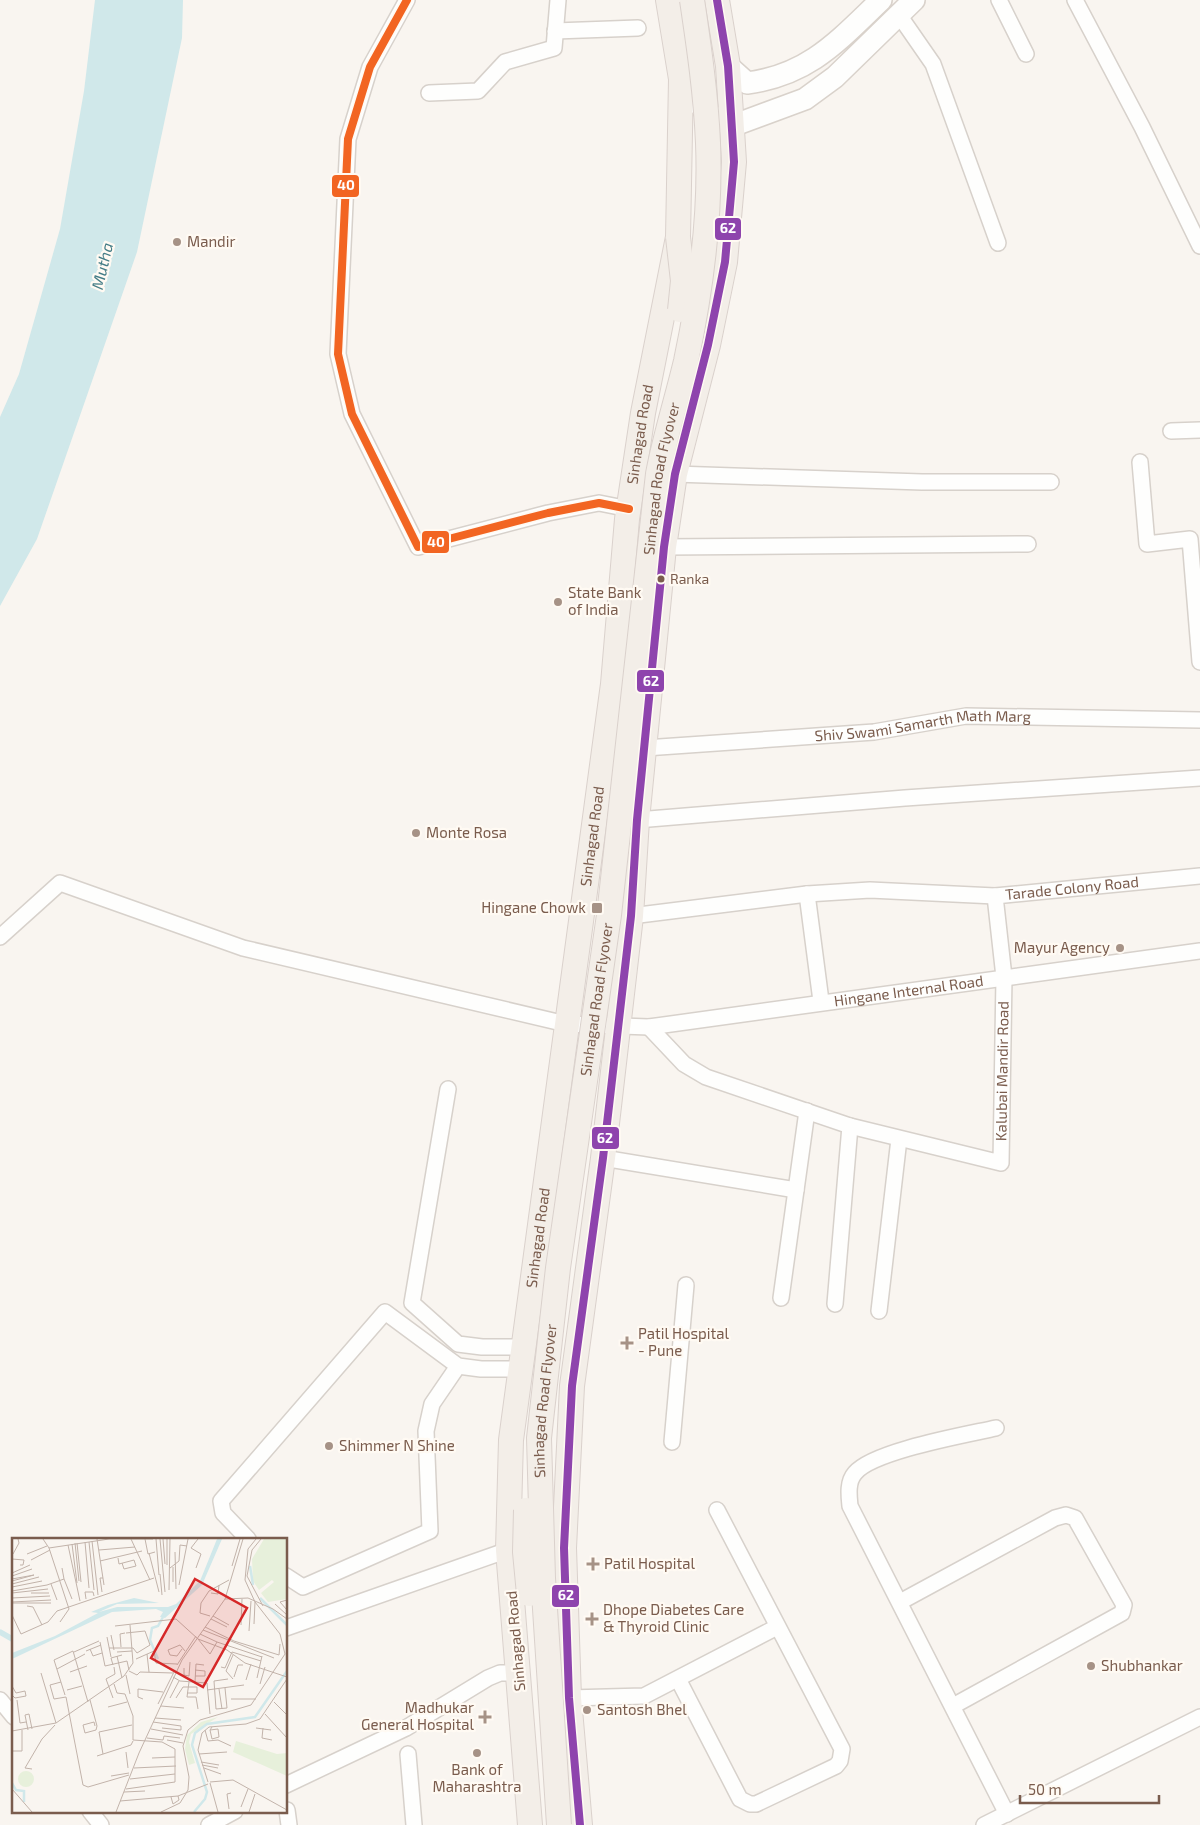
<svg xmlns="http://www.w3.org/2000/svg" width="1200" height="1825" font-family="'Exo 2',sans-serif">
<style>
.water{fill:#d0e8ea}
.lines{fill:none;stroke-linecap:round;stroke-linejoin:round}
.stream{stroke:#d0e8ea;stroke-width:5.5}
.street-casing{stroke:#d7d1cb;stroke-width:18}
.secondary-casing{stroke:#d9d2cb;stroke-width:24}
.primary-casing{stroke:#dad1cc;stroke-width:26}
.street{stroke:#fefefd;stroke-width:15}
.secondary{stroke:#fefefd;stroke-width:21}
.primary{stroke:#f3eee8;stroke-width:24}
.primary-bridge-casing{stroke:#dad1cc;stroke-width:26;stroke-linecap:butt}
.primary-bridge{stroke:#f3eee8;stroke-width:24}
.bus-1-casing{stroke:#fffaf3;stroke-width:11}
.bus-2-casing{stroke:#fffaf3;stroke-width:11}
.bus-1{stroke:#f26522;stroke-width:8}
.bus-2{stroke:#8e44ad;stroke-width:8}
.poi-dot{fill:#a69286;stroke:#fffaf3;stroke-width:2}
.bus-dot{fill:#7a5c4d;stroke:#fffaf3;stroke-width:2}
.labels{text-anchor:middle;stroke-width:4.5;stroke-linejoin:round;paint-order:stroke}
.bus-label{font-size:14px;fill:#7a5c4d;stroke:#fffaf3;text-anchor:start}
.poi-label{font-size:15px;fill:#7a5c4d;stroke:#fffaf3;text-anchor:start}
.street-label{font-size:15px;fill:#7a5c4d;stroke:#fffaf3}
.water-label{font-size:16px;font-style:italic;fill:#437c86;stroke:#fffaf3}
.inset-river{fill:none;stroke:#d0e8ea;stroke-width:2.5}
.inset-road{fill:none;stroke:#c2b3aa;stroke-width:1}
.view{fill:#d62828;fill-opacity:0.15;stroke:#d62828;stroke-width:2.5}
.inset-edge{fill:none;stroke:#7a5c4d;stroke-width:2.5}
.line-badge{stroke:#fffaf3;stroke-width:2}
.badge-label{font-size:14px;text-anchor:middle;font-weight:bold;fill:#fff}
</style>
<rect width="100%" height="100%" fill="#f9f5f0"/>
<!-- water -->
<path class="water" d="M95 0H183L182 38 137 252 37 539 0 606V417L19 374 60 229 84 91Z"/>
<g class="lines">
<!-- stream -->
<path class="stream" d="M0 1632 14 1640"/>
<!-- street casing -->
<g class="street-casing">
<g id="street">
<path d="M407 0 370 67 348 139 338 354 352 414 418 547 548 513 599 503 629 509"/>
<path d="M999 0 1026 54"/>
<path d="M1075 0 1142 127 1200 246"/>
<path d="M899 15 933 64 998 243"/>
<path d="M555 31 638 28"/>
<path d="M429 93 478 91 505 62 554 48 558 0"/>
<path d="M1171 431 1200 430"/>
<path d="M1140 462 1147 544 1190 539 1200 662"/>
<path d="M675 474 922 482H1051"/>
<path d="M664 547 1028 544"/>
<path id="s1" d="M645 748 874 732 966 716 1200 720"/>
<path d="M637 820 905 798 1200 778"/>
<path d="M807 894 821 1001"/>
<path d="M631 916 807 894 870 890 995 896"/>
<path id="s2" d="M0 937 60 883 243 948 566 1024 649 1027 1200 951"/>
<path id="s3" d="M649 1027 684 1064 706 1077 850 1126 1001 1163 1004 977 995 896 1200 876"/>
<path d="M448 1089 412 1303 458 1344 482 1347H522"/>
<path d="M603 1158 796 1190"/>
<path d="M781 1298 807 1111"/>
<path d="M835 1304 850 1126"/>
<path d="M879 1311 899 1139"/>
<path d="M996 1428C965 1435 873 1451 855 1473 847 1482 849 1496 850 1506L1007 1814"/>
<path d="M672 1442 686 1285"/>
<path d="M248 1539 223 1513 221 1501 385 1312 458 1366 481 1369H520"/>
<path d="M286 1576 303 1587 430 1531 426 1431 432 1404 458 1366"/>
<path d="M900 1602 1055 1518 1066 1515 1075 1518 1124 1605 1122 1613 953 1706"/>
<path d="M286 1628 508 1550"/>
<path d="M678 1679 740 1799 750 1804H756L836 1766 840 1761 842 1749 717 1510"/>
<path d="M569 1698 644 1696 777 1627"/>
<path d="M0 1700 14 1717"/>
<path d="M408 1754 414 1825"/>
<path d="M286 1785 406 1728 488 1678 500 1673H518"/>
<path d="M287 1810 289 1825"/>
<path d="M90 1811 101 1825"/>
<path d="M209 1825 235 1811"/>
<path d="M984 1825 1200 1717"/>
</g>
</g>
<!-- secondary casing -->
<g class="secondary-casing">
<path id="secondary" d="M728 66 747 83C809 75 838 41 881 0
M696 101 708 114 732 126 805 99 835 77 914 0"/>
</g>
<!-- primary casing -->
<g class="primary-casing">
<g id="primary">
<path id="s4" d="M530 1825 508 1550 511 1440 613 684 627 519 643 413 678 237 681 79 668 0"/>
<path d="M580 1825 569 1698 564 1548 572 1386 603 1158 631 916 637 820 664 547 675 474 708 345 725 262 734 162 728 66 717 0"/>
</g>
</g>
<!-- street -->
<use href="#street" class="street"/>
<!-- secondary -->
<use href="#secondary" class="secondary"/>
<!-- primary -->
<use href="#primary" class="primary"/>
<!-- primary-bridge casing -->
<g class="primary-bridge-casing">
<g id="primary-bridge">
<path d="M678 237 683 281 680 310"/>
<path d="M526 1510 525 1552 529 1594"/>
<path id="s5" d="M559 1825 543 1578 539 1438 558 1268 609 915 658 474C665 436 677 399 686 361 701 290 711 215 708 143 706 95 699 47 692 0"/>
</g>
</g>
<!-- primary-bridge -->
<use href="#primary-bridge" class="primary-bridge"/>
<!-- bus-1 casing -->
<g class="bus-1-casing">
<path id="bus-1" d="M407 0 370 67 348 139 338 354 352 414 418 547 548 513 599 503 629 509"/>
</g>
<!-- bus-2 casing -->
<g class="bus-2-casing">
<path id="bus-2" d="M580 1825 569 1698 564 1548 572 1386 603 1158 631 916 637 820 664 547 675 474 708 345 725 262 734 162 728 66 717 0"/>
</g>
<!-- bus-1 -->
<use href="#bus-1" class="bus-1"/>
<!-- bus-2 -->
<use href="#bus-2" class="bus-2"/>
</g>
<!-- markers -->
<g class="poi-dot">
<circle cx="177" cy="242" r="5"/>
<circle cx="558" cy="602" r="5"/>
<circle cx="416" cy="833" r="5"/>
<rect x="591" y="902" width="12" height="12" rx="2.5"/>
<circle cx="1120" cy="948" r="5"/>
<path d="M624.5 1335.5h5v5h5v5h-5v5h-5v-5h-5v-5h5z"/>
<circle cx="329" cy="1446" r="5"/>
<path d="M590.5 1556.5h5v5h5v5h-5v5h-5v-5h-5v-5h5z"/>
<path d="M589.5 1611.5h5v5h5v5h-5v5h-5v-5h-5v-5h5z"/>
<circle cx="1091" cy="1666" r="5"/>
<circle cx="587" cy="1710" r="5"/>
<path d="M482.5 1709.5h5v5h5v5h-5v5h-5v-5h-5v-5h5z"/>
<circle cx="477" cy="1753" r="5"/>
</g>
<circle class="bus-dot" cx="661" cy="579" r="4.5"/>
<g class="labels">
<!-- bus labels -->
<g class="bus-label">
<text x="670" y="584">Ranka</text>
</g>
<!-- poi labels -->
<g class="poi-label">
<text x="187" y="247">Mandir</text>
<text x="568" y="598">State Bank<tspan x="568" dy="17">of India</tspan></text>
<text x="426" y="838">Monte Rosa</text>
<text x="586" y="913" text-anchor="end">Hingane Chowk</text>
<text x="1110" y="953" text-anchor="end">Mayur Agency</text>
<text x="638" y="1339">Patil Hospital<tspan x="638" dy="17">- Pune</tspan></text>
<text x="339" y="1451">Shimmer N Shine</text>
<text x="604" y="1569">Patil Hospital</text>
<text x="603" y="1615">Dhope Diabetes Care<tspan x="603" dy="17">&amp; Thyroid Clinic</tspan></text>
<text x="1101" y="1671">Shubhankar</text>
<text x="474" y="1713" text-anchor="end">Madhukar<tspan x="474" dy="17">General Hospital</tspan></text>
<text x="597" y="1715">Santosh Bhel</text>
<text x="477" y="1775" text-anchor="middle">Bank of<tspan x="477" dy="17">Maharashtra</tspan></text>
</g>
<!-- street labels -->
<g class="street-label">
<text dy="5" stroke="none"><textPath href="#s4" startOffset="1400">Sinhagad Road</textPath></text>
<text dy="5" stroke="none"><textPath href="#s5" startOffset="1355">Sinhagad Road Flyover</textPath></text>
<text dy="5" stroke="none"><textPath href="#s1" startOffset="279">Shiv Swami Samarth Math Marg</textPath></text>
<text dy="5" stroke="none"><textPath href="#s4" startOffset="995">Sinhagad Road</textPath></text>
<text dy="5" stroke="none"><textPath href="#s3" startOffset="729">Tarade Colony Road</textPath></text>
<text dy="5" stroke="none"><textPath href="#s2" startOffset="952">Hingane Internal Road</textPath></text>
<text dy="5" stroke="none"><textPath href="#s5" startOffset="830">Sinhagad Road Flyover</textPath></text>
<text dy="5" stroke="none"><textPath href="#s3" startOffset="476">Kalubai Mandir Road</textPath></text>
<text dy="5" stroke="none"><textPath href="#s4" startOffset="590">Sinhagad Road</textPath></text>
<text dy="5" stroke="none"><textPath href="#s5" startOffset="425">Sinhagad Road Flyover</textPath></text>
<text transform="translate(516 1641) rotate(-95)" y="5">Sinhagad Road</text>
</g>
<!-- water labels -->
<g class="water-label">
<text transform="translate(102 266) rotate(-77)" y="6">Mutha</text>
</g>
</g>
<!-- overview -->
<g transform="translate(12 1538)">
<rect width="275" height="275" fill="#f9f5f0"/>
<path d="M252 1H275V61L256 64 249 55 262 44 260 42 247 52 241 43 240 21ZM206 179 179 196 177 204 183 225 177 227 173 211 175 197 189 184ZM224 203 265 216 275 215V238L221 214ZM6 241a8 8 0 1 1 16 0a8 8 0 1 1-16 0Z" fill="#e7f0db"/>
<path d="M205 1H210L190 47 153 80 148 79 151 74 144 71 100 74 0 121V115L43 98 86 75 79 74 96 67 122 60 147 65 105 66 87 74 105 69H156L164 66 188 43Z" fill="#d0e8ea"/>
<path class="inset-river" d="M238 28 241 47M248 60 275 87M146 121 138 102 140 90 146 88 151 79M0 245 4 252 12 253V264M182 274 193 261 195 254 180 207 183 195 195 186 243 179 275 133"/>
<path class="inset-road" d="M31 1 37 10 57 71 48 84M85 1 92 47M119 1 138 42M133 1 136 16 143 14M144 1 147 37M148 1 153 54M151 1 153 26M155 1V27M249 1 240 12 235 38 251 68M80 3 86 57M73 4 77 50M77 4 82 52M63 5 67 43M65 5 69 44M60 6 65 45M56 7 68 63M37 10 97 1H141M87 12 123 9M163 14 164 51M137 15 147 54M1 16 7 5 6 1M15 16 35 8M106 20 107 26 122 22 124 28 112 31 110 25M0 21 12 22 11 27H8M19 22 38 12M88 23 130 13M220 28 228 1M158 30 167 23 168 7 175 8M184 30 189 16 179 10 186 1M0 35 18 27M148 36 150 57M0 38 20 31M0 41 22 37M52 41 60 61M0 43 22 37M161 44V29M0 46 27 39M39 46 45 62M167 47 176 1M0 49 30 43M157 52 158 1M0 53 35 47 52 41 50 30M90 54 88 40H91M0 55 36 51M19 55H37M199 55 206 56 207 47M0 60 38 58M74 61 73 54H81L82 58M213 61 236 60 261 71 275 81M275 62 268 64 275 72M0 64 39 62M0 65H39M263 66 275 77M15 68 21 69 30 87M0 77 9 96M198 78 188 75 189 65 197 53 217 42M201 78 217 87M199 81 215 89M242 86 243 64M229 87 230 61M103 88 164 81 186 101 215 112 233 125 275 139M193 89 222 103 267 117 268 106M191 92 262 120M237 93 239 63M114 95 133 93 138 107 125 115 121 110M9 96 36 84 45 73 142 40M188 96 205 104M99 97 102 112M95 99 99 119M186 101 198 116 205 104 250 119M88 104 93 128 115 123 117 132M109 109 108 96 113 95M97 110H121M78 111 81 118 90 115M170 111 165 118 158 117 156 112 168 107 173 113M74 113 89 107M142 113 144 125 165 126M62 114 87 103M105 114 120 113M135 116 137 134M105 118 110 140M124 121 142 113M101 127 99 120 110 117M165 127 184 98M209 129 213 130 220 114 249 123M172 130V137L177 138 178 124M45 131 73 116M117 133 125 137 128 134 161 135M58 134 75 128M29 135 44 185M114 137 118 156M183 138H193V133L183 132M161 139 168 143 195 145 198 176M222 139 226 127H231M245 140 250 118M221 141 214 133 221 117M234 142 239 126M49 144 38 147 42 161 54 159 71 247 76 249 117 237M177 144 175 159H184L186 171M183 144 184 126 192 127M102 146 105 155 113 156 121 178V202L150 204 163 211V244L114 251M248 146 253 129M0 148 4 155 13 153M213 150 215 170 204 171 202 143 216 141M207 151 210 171M55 152 70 148M195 152 232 147M0 157 3 160 14 158 13 153M53 157 42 122 61 113 76 164M101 160 94 141 103 136 102 129M158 160 167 143M164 160 171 149H185V155H175M131 161 126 159V151L151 154M219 161H244M5 162 8 185 14 184M78 162 85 188M262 164 275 177M146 166 162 134M149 168 172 170M96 169 115 164M253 176 275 200M13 177 17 176 20 191M13 177 16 192M143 180 169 182M141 184 169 188M83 188 82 184 71 187 73 195 84 192 85 188M150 190 169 192V188M244 190 259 192M251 190 250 200 260 202M139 191 171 197M193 192 196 203 206 202 219 208M198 192 206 191 207 199 200 201 198 192 200 189M0 193 44 185 112 138 121 125 118 87M135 200 151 202 152 198 168 200M155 202 171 205M1 213H10V192M114 214 116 230M91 216 87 194 120 187M187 216 215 214M85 218 119 207 121 203M140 220 163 219M189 224 207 227M190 227 206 230M122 230 164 228M192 230 209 236M20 231 13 230 30 201 43 187M99 238 117 235M118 241 163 236M196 244 186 212 190 195 197 189 234 186 248 181 275 141M198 244 221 242 275 272M198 245 206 274M0 251 20 274M112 254 133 253M159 259 161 266 167 262 166 258M108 263 166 258 196 246M229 269 236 251M217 271 215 256 219 255M104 274 127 215 170 122 213 61 231 1M149 274 168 265 176 252 177 239 171 208 176 192 188 182 239 167 273 116 268 96 243 64 233 42 236 11 244 1M237 274 243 256"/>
<path class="view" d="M183 41 235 70 191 149 139 120Z"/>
<rect width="275" height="275" class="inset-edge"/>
</g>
<g class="line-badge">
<rect x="331" y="174" width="29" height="24" rx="5" fill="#f26522"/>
<rect x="714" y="217" width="28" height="24" rx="5" fill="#8e44ad"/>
<rect x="421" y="530" width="29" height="24" rx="5" fill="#f26522"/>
<rect x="636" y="669" width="29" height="24" rx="5" fill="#8e44ad"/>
<rect x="591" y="1126" width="29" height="24" rx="5" fill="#8e44ad"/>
<rect x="551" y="1584" width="29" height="24" rx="5" fill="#8e44ad"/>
</g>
<g class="badge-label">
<text x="346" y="190">40</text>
<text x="728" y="233">62</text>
<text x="436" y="547">40</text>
<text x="651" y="686">62</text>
<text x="605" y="1143">62</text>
<text x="566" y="1600">62</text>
</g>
<!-- scale -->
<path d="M1020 1795v8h139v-8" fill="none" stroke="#7a5c4d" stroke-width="2.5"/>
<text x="1028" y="1795" font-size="15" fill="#7a5c4d" stroke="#fffaf3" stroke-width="4" paint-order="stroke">50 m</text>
</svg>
